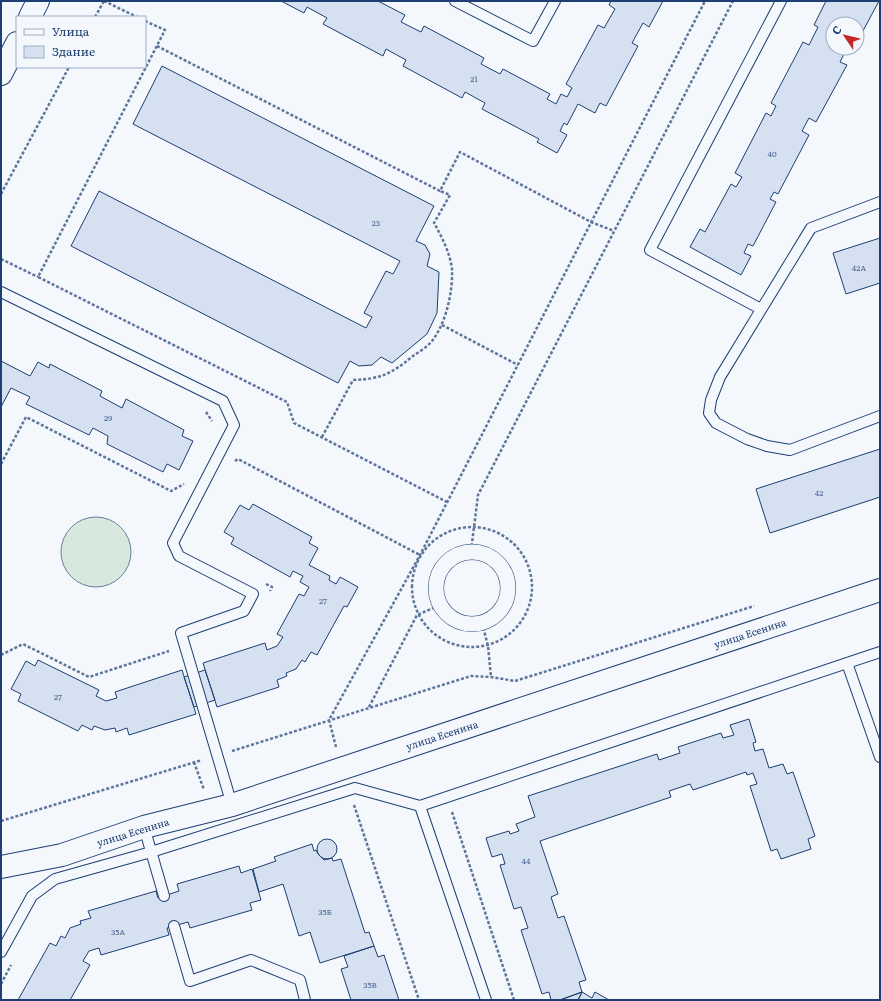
<svg xmlns="http://www.w3.org/2000/svg" width="881" height="1001" font-family="Literata,serif">
<style>
.green{fill:#d7e8df;stroke:#687fa3}
.building{fill:#d5e0f0;stroke:#1d3f73}
.lines{fill:none;stroke-linecap:round;stroke-linejoin:round}
.service-casing{stroke:#1d3f73;stroke-width:12}
.pedestrian-casing{stroke:#1d3f73;stroke-width:16}
.tertiary-casing{stroke:#1d3f73;stroke-width:24}
.path{stroke:#5e769c;stroke-width:2.5;stroke-dasharray:3 2;stroke-linecap:butt}
.service{stroke:#f4f7fb;stroke-width:10}
.pedestrian{stroke:#f4f7fb;stroke-width:15}
.tertiary{stroke:#f4f7fb;stroke-width:22}
.labels{text-anchor:middle;stroke-width:3;stroke-linejoin:round;paint-order:stroke}
.number-label{font-size:8px;fill:#4b6792}
.street-label{font-size:10px;fill:#1d3f73;stroke:#f4f7fb}
</style>
<rect width="100%" height="100%" fill="#f4f7fb"/>
<!-- green -->
<path class="green" d="M61 552a35 35 0 1 1 70 0a35 35 0 1 1-70 0Z"/>
<!-- building -->
<path class="building" d="M281 1H378L405 15 401 22 421 32 424 26 484 58 481 64 500 74 503 69 550 94 547 99 556 104 561 94 567 97 572 88 566 84 598 25 604 28 615 9 609 5 611 1H663L649 27 643 23 632 43 638 46 606 106 600 103 595 113 578 104 567 125 564 123 560 131 567 135 557 153 537 142 539 139 482 109 485 103 465 92 462 98 403 66 406 60 386 49 383 56 323 24 327 18 307 7 304 13Z
M826 1H879L857 42V24H833V48H847L840 62 847 65 816 122 809 118 802 131 809 135 778 194 774 192 770 199 776 202 753 246 748 244 744 253 751 256 741 275 690 247 700 229 705 232 731 184 736 187 742 177 735 173 766 113 771 116 776 106 771 103 803 42 809 45 818 27 814 25Z
M162 66 434 206 416 241 425 245 430 254 427 266 439 272 437 313 427 334 392 363 381 357 372 365 359 366 350 361 338 383 71 246 99 191 366 328 372 317 364 313 386 271 393 274 400 261 133 124Z
M880 238V283L846 294 833 253Z
M1 361 30 376 38 362 49 368 50 364 102 391 100 396 122 408 126 399 184 430 182 436 193 441 179 470 167 464 163 472 107 444 108 436 93 428 89 435 26 404 30 397 11 388 1 407Z
M880 449V497L770 533 756 489Z
M253 504 312 537 309 543 318 548 309 565 330 576 329 580 336 584 340 577 358 587 347 607 344 606 317 655 311 652 305 662 302 660 296 669 286 673 287 676 277 680 279 687 217 707 203 663 265 643 267 650 277 646 283 637 277 634 299 594 304 596 309 587 300 582 303 576 293 571 290 577 231 544 234 538 224 532 240 505 249 510Z
M38 660 99 690 96 696 106 701 117 698 115 692 182 670 196 714 129 735 127 728 116 732 115 728 105 730 94 726 92 730 82 725 78 731 18 701 21 694 11 689 26 661 35 666Z
M205 670 215 700 194 707 184 677Z
M749 719 756 742 753 743 755 751 763 749 769 768 783 764 787 774 793 772 815 836 808 839 811 849 781 859 777 849 771 851 750 786 757 784 753 773 747 775 746 772 693 790 690 784 669 791 671 797 540 841 558 894 551 897 558 918 564 916 586 980 579 982 582 992 560 1000H551L549 992 542 994 521 930 528 928 521 907 514 909 500 865 505 864 502 854 492 857 486 838 509 831 510 834 519 831 516 824 535 817 528 796 657 754 659 760 680 753 678 747 721 733 723 738 734 735 730 725Z
M317 849a10 10 0 1 1 20 0a10 10 0 1 1-20 0Z
M312 844 314 851 316 850 318 854 324 860 332 858 333 861 341 859 365 933 369 932 374 946 320 963 310 932 299 936 283 884 259 892 253 869 276 861 274 857Z
M239 866 241 873 252 869 261 900 250 903 252 910 190 928 188 922 167 928 169 935 101 955 99 948 89 951 83 961 90 965 70 1000H18L50 943 56 946 61 936 65 938 70 928 81 924 80 921 91 918 88 911 156 891 158 898 179 891 177 884Z
M374 946 378 957 384 955 399 1000H351L341 969 348 967 344 956Z
M582 992 578 1000H560Z
M582 992 592 998 595 992 609 1000H578Z"/>
<g class="lines">
<!-- service casing -->
<g class="service-casing">
<path id="service" d="M455 1 533 41 555 1
M880 202 811 228 720 377 711 400 709 413 716 423 747 439 767 446 790 450 880 416
M1 292 223 401 234 425 173 543 179 556 253 594 244 611 181 633 232 805
M761 309 650 250 781 1
M847 663 880 757
M420 806 486 1000
M144 827 164 896
M174 926 190 981 251 960 300 980 305 1000
M1 952 32 896 55 879 151 852 355 788 420 806 880 652"/>
</g>
<!-- pedestrian casing -->
<g class="pedestrian-casing">
<path id="pedestrian" d="M436 588a36 36 0 1 1 72 0a36 36 0 1 1-72 0Z"/>
</g>
<!-- tertiary casing -->
<g class="tertiary-casing">
<path id="tertiary" d="M30 17 38 1
M1 74 17 43
M1 867 62 855 144 827 232 805 880 590"/>
</g>
<!-- path -->
<path class="path" d="M104 1 137 17
M95 17 104 1
M145 21 165 30 38 277 287 402 294 423 447 502
M157 46 440 191 460 152 591 222 614 231
M1 194 69 67
M1 259 38 277
M442 325 518 365
M206 412 212 421
M322 437 353 380C381 379 391 374 413 356 419 352 427 347 432 341 446 323 453 292 452 269 450 253 442 237 434 223L450 195 440 191
M235 461 238 459 420 555
M1 464 26 417 171 491 184 484
M412 587a60 60 0 1 1 120 0a60 60 0 1 1-120 0Z
M471 551 478 495 733 1
M266 584 272 587 270 591
M482 623 488 646 491 677
M1 655 23 644 89 677 169 651
M369 707 417 615 440 605
M336 747 329 720 420 555 705 1
M232 751 471 676 491 677 515 681 754 606
M194 762 204 790
M354 805 419 1000
M452 812 514 1000
M1 821 202 760
M1 984 11 965"/>
<!-- service -->
<use href="#service" class="service"/>
<!-- pedestrian -->
<use href="#pedestrian" class="pedestrian"/>
<!-- tertiary -->
<use href="#tertiary" class="tertiary"/>
</g>
<g class="labels">
<!-- number labels -->
<g class="number-label">
<text x="474" y="82">21</text>
<text x="772" y="157">40</text>
<text x="376" y="226">23</text>
<text x="859" y="271">42А</text>
<text x="108" y="421">29</text>
<text x="819" y="496">42</text>
<text x="323" y="604">27</text>
<text x="58" y="700">27</text>
<text x="526" y="864">44</text>
<text x="325" y="915">35Б</text>
<text x="118" y="935">35А</text>
<text x="370" y="988">35В</text>
</g>
<!-- street labels -->
<g class="street-label">
<text transform="translate(750 633) rotate(-18)" y="4">улица Есенина</text>
<text transform="translate(442 735) rotate(-18)" y="4">улица Есенина</text>
<text transform="translate(133 832) rotate(-17)" y="4">улица Есенина</text>
</g>
</g>
<!-- border -->
<rect width="881" height="1001" fill="none" stroke="#1d3f73" stroke-width="4"/>
<!-- legend -->
<rect x="16" y="16" width="130" height="52" fill="#f4f7fb" stroke="#9eadc5"/>
<rect x="24" y="29" width="20" height="6" fill="#f4f7fb" stroke="#9eadc5"/>
<text x="52" y="36" font-size="12" fill="#1d3f73">Улица</text>
<rect x="24" y="46" width="20" height="12" fill="#d5e0f0" stroke="#9eadc5"/>
<text x="52" y="56" font-size="12" fill="#1d3f73">Здание</text>
<!-- north arrow -->
<g transform="translate(845 36) rotate(305)"><circle r="19" fill="#f4f7fb" stroke="#9eadc5"/>
<path d="M0-3L7 15L0 10L-7 15Z" fill="#c62828"/>
<text y="-6" font-size="11" font-weight="bold" text-anchor="middle" fill="#1d3f73">С</text>
</g>
</svg>
